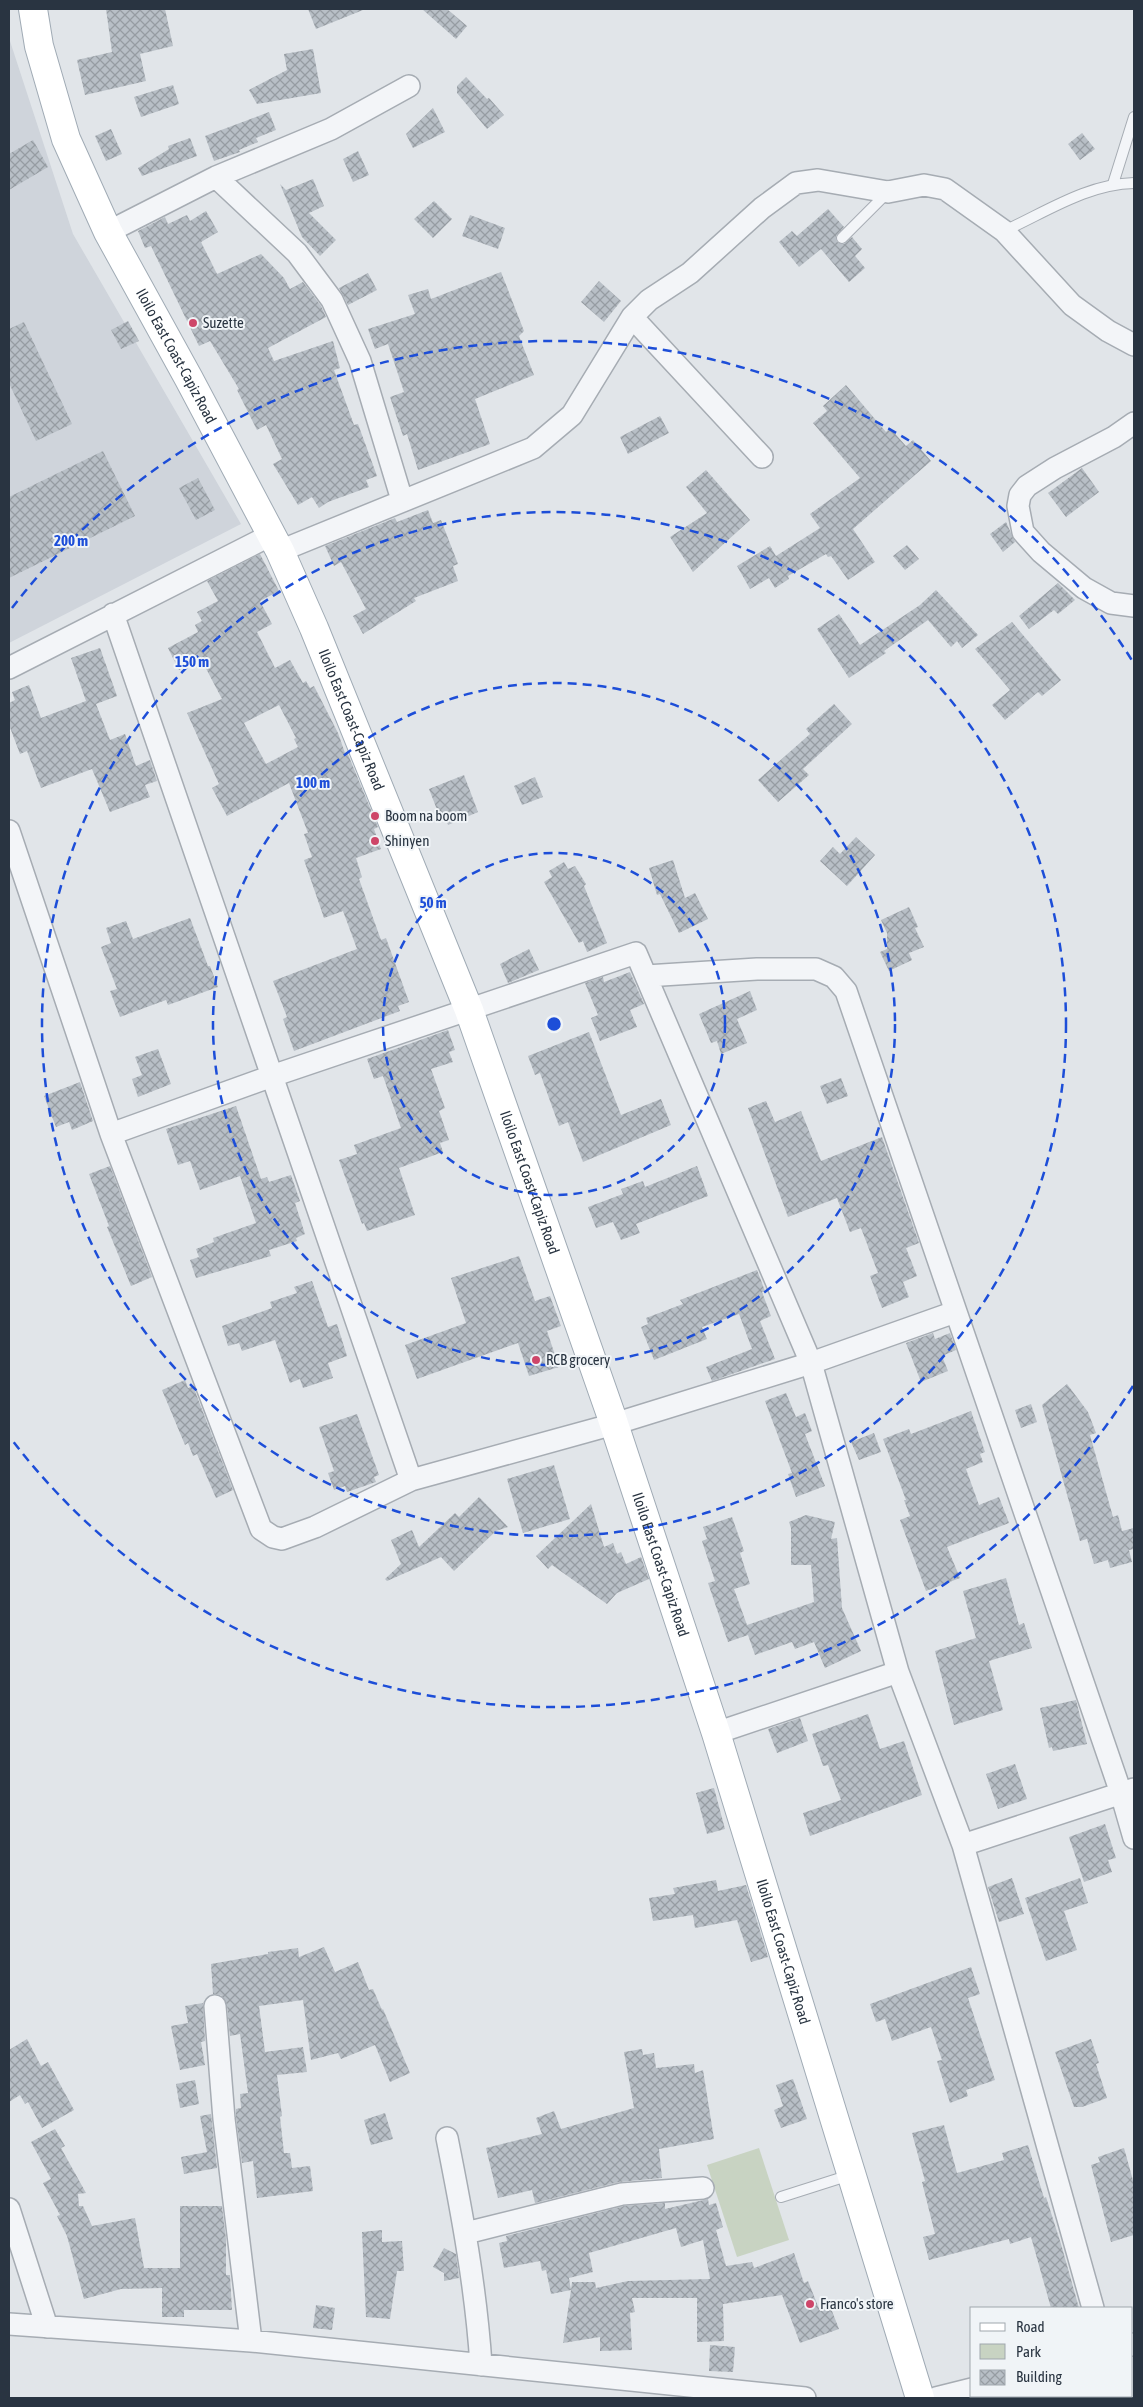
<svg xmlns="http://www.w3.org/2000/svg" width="1143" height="2407" font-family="'Asap Condensed',sans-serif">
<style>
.built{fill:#cfd4db}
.green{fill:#c8d3c2}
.building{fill:url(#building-cross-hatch);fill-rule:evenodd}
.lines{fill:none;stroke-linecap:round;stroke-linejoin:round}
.service-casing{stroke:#a6acb3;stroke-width:12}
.minor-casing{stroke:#a6acb3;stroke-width:24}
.primary-casing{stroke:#a0abb5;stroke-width:30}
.service{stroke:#f3f5f8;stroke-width:10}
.minor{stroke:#f3f5f8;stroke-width:21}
.primary{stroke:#fff;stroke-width:28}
.ring{fill:none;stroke:#1d4ed8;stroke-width:2.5;stroke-dasharray:9 6}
.poi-dot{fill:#ce4669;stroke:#f0f4f7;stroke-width:2}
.labels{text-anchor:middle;stroke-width:4;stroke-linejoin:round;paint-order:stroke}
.poi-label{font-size:15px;fill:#293441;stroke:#f0f4f7;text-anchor:start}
.street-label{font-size:15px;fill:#293441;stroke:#f0f4f7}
.centre{fill:#1d4ed8;stroke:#f0f4f7;stroke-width:2.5}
.ring-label{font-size:15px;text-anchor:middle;font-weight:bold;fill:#1d4ed8;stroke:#f0f4f7;stroke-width:4;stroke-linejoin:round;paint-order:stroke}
</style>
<defs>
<pattern id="building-cross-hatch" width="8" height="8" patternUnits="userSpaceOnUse" patternTransform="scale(1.25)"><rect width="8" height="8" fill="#b8bfc6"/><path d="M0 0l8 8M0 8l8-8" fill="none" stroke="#969ca2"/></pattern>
</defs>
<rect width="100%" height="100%" fill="#e1e5e9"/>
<!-- built -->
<path class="built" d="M9 38 73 234 241 524 9 643Z"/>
<!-- green -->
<path class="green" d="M759 2148 789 2240 737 2257 707 2165Z"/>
<!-- building -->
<path class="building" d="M106 9H165L173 46 140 54 146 81 85 95 77 60 112 52Z
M308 9H363V10L316 29Z
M422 9H447L467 26 456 39Z
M313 49 321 93 257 104 249 90 287 70 284 54Z
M466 77 487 99 489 98 504 115 487 129 457 93V86Z
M173 85 179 104 141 117 134 97Z
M433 108 445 132 413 148 406 134Z
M269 112 276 130 256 138 258 142 239 150 240 152 214 161 205 136Z
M111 129 122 154 106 161 95 136Z
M1082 133 1095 149 1080 160 1068 144Z
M190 138 197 156 142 176 138 168 169 149 168 146Z
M33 140 48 167 9 190V154Z
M358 151 369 175 353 182 343 159Z
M313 179 324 206 309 213 336 240 320 256 302 237 280 184 286 190Z
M434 201 452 219 433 238 414 219Z
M828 209 844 227 836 236 837 242 844 244 852 237 862 249 855 256 865 268 849 282 821 249 799 267 779 242 792 231 797 236Z
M206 211 218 232 201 242 217 274 261 254 284 278 290 289 303 282 321 306 326 317 268 348 274 361 333 341 340 368 334 370 354 425 358 424 377 476 366 480 369 487 328 502 319 508 312 497 298 505 273 464 282 459 266 425 257 430 237 390 239 389 210 341 199 346 151 246 145 248 138 231 165 217 168 224 187 215 190 221Z
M470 215 505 228 498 249 462 236Z
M501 272 524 331 519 336 534 375 475 399 490 444 418 470 407 434 403 436 390 397 404 392 388 344 375 349 368 329 415 314 408 295 428 289 431 299Z
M368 273 377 290 348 305 339 288Z
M599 281 621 301 604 322 581 302Z
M128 321 139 341 121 349 111 330Z
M24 322 72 424 36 441 9 383V329Z
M846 385 886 432 890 428 906 446 913 440 931 461 853 529 875 562 848 580 831 556 828 557 826 554 788 576 789 579 775 588 769 578 750 589 737 566 770 546 776 556 820 528 810 514 860 478 813 423 827 411 823 406Z
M660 416 669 433 628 454 620 437Z
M103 451 135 516 9 578V497Z
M1082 468 1099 492 1066 517 1048 493Z
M706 470 750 520 693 572 670 537 707 513 686 487Z
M198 478 215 510 196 520 179 488Z
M428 510 433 523 441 520 458 564 453 566 458 581 414 598 416 601 363 634 353 616 366 609 341 562 334 566 325 546 395 518 397 522Z
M1006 522 1015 542 1003 552 990 534Z
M907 545 919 559 905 570 893 556Z
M260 554 279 591 260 601 272 624 257 632 275 668 290 660 303 683 306 681 310 688 314 686 338 733 345 753 347 752 378 827 374 829 381 849 356 858 362 877 359 879 381 940 386 938 409 1002 398 1006 400 1011 294 1051 283 1019 287 1017 273 981 357 949 343 911 324 918 304 860 312 857 304 834 308 833 289 783 227 816 212 788 219 784 187 713 222 699 201 659 179 670 168 648 198 632 195 625 202 621 197 612 218 601 207 581ZM279 705 296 738 294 739 298 747 266 764 244 723Z
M1058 583 1075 600 1058 614 1054 610 1029 629 1019 616Z
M936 590 978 635 962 648 957 641 951 647 928 620 884 651 886 653 849 678 817 629 839 614 860 645 920 605Z
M1012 622 1061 680 1042 696 1038 692 1005 720 992 705 1010 690 975 649Z
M100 648 117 696 96 704 110 740 125 734 136 766 150 760 157 781 145 785 150 797 110 812 92 769 41 788 27 751 20 754 9 725V703L15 700 12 692 29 685 41 718 86 701 71 658Z
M834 704 852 724 803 769 809 775 778 802 758 780 810 734 806 729Z
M464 775 478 812 448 825 446 818 441 820 429 789Z
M535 777 543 797 522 805 514 786Z
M856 837 875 855 847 886 820 861 833 847 840 854Z
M673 860 685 898 695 893 708 919 679 933 660 894 657 895 649 868Z
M564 862 568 869 575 866 586 884 584 886 607 943 587 952 583 941 579 943 544 882 552 877 549 871Z
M909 907 918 927 915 928 924 947 909 953 912 960 889 971 880 952 887 949V933L881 920Z
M190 918 208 966H210L218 987 168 1005 166 1000 120 1017 110 991 117 989 101 947 111 943 106 928 126 921 133 939Z
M529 949 539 970 508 983 500 964Z
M630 972 644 1004 630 1010 637 1027 600 1041 591 1018 598 1015 585 983 603 977 604 982Z
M750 991 757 1010 737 1019 747 1043 721 1054 717 1041 711 1043 699 1014Z
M448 1030 455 1050 449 1052 453 1062 431 1069 445 1108 439 1111 449 1140 440 1143 443 1152 399 1168 415 1215 367 1231 364 1223 362 1224 339 1160 357 1154 354 1145 401 1128 383 1076 374 1079 367 1059Z
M589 1032 621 1115 661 1099 671 1125 583 1162 568 1122 559 1126 540 1073 535 1075 528 1056Z
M158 1049 171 1084 138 1097 132 1079 142 1075 135 1057Z
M841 1078 848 1096 827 1104 820 1086Z
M80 1082 93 1121 72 1130 69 1122 56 1127 44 1096Z
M766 1101 775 1122 801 1111 821 1161 882 1137 919 1243 906 1248 917 1276 903 1282 909 1297 882 1308 870 1276 878 1273 861 1228 850 1232 837 1198 788 1217 748 1108Z
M236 1106 261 1179 267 1177 269 1182 291 1175 300 1201 295 1203 305 1234 296 1238 297 1241 269 1250 271 1256 196 1278 190 1260 199 1257 196 1249 214 1242 213 1238 256 1223 240 1176 200 1190 190 1161 178 1165 166 1129Z
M110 1166 152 1277 131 1286 107 1227 109 1226 89 1174Z
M697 1166 708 1196 636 1224 640 1233 621 1240 613 1222 596 1228 588 1207 623 1194 621 1189 643 1181 645 1187Z
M519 1256 535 1301 550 1296 561 1326 547 1331 559 1367 529 1376 518 1343 417 1379 405 1345 466 1323 451 1278Z
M757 1270 765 1291 762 1292 771 1316 760 1321 775 1359 712 1381 706 1367 752 1349 739 1314 702 1327 707 1339 654 1360 641 1327 648 1324 646 1318 683 1304 680 1300Z
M312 1281 328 1327 337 1324 347 1356 328 1363 333 1378 303 1388 300 1379 290 1383 275 1340 242 1351 239 1343 228 1346 222 1326 272 1308 270 1302 297 1293 294 1287Z
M933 1333 935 1339 950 1333 956 1350 942 1356 948 1371 921 1382 906 1343Z
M185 1380 188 1388 193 1386 233 1490 216 1498 197 1454 193 1456 188 1443 185 1445 162 1390Z
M1067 1384 1088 1412 1096 1433 1090 1435 1113 1517 1118 1515 1122 1531 1134 1528V1549L1129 1550 1132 1562 1110 1568 1108 1560 1094 1564 1087 1539 1080 1541 1042 1405Z
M786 1393 796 1417 805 1413 812 1431 805 1434 825 1486 796 1497 788 1474 792 1473 765 1401Z
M1031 1404 1037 1422 1021 1428 1015 1410Z
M971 1411 985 1452 980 1454 983 1462 966 1469 979 1505 999 1497 1009 1523 947 1547 960 1578 926 1591 900 1520 910 1516 904 1500H906L883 1439 909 1429 911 1434Z
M357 1414 379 1475 374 1477 376 1482 347 1492 345 1486 334 1490 328 1473 334 1471 319 1427Z
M874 1433 881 1452 859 1460 851 1442Z
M554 1465 570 1519 523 1533 507 1479Z
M479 1497 508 1527 496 1531 454 1571 441 1557 387 1581 385 1579 401 1564 391 1540 412 1530 419 1547 455 1513 459 1517Z
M591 1504 604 1547 613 1543 617 1554 621 1552 626 1564 641 1557 649 1579 617 1593 607 1604 552 1565 548 1569 536 1556Z
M806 1515 835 1522 831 1539 837 1538 842 1608 861 1651 825 1668 814 1642 795 1649 792 1642 755 1655 748 1635 728 1642 708 1583 715 1581 702 1541 707 1539 703 1527 732 1517 744 1551 740 1553 750 1584 734 1589 747 1625 814 1602 811 1565H791V1528L789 1522Z
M1006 1578 1019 1625 1024 1623 1032 1648 989 1661 1003 1710 954 1725 935 1651 976 1638 963 1591Z
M1076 1700 1087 1744 1053 1751 1052 1747 1049 1748 1040 1708Z
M868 1714 880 1749 904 1741 922 1795 810 1836 803 1813 841 1800 828 1765 823 1766 812 1734Z
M800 1718 808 1741 777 1753 768 1729Z
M1015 1764 1027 1799 998 1809 986 1774Z
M714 1788 725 1829 707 1834 696 1793Z
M1105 1824 1116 1858 1108 1860 1112 1872 1084 1882 1069 1837Z
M1012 1878 1024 1914 999 1922 988 1887Z
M1080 1878 1088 1903 1064 1911 1077 1950 1046 1961 1025 1898Z
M716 1880 718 1891 746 1885 768 1957 751 1962 737 1920 695 1928 693 1915 653 1921 649 1898 675 1894 673 1888Z
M324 1947 335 1972 358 1962 369 1990 373 1989 382 2010 383 2009 410 2073 390 2082 375 2045 341 2059 338 2053 311 2060 303 2000 259 2006 265 2052 303 2047 307 2072 277 2075 282 2116 280 2117 284 2153H290L292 2168 310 2166 313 2191 257 2198 253 2161 242 2163 236 2118V2109L241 2108 240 2094 248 2093 240 2034 230 2036 227 2005 221 1995 213 1994 211 1964 268 1954V1952L298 1948 299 1957Z
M971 1967 980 1994 968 1998 995 2080 966 2090 968 2096 950 2103 937 2061 942 2060 931 2027 892 2041 885 2019 876 2022 870 2004Z
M203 2003 205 2041 201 2042 205 2065 180 2070 171 2026 188 2023 185 2006Z
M27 2039 41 2066 48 2062 74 2110 42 2128 28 2102 25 2104 20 2095 9 2102V2050Z
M1091 2039 1099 2063 1096 2064 1107 2098 1082 2107H1074L1055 2052Z
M642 2049 643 2055 654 2053 656 2068 694 2064 695 2073 703 2070 714 2139 659 2149 662 2178 619 2182 535 2203 532 2190 498 2198 486 2148 542 2134 536 2118 554 2111 561 2129 634 2108 624 2052Z
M793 2079 807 2119 781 2128 774 2110 783 2106 776 2085Z
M195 2080 199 2104 180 2108 176 2084Z
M385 2113 393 2139 371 2145 364 2120Z
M211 2114 217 2168 184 2174 181 2157 207 2152 200 2116Z
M944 2125 957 2173 1004 2160 1002 2153 1028 2145 1044 2198 1046 2197 1061 2244 1079 2308H1051L1031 2237 1010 2244 1009 2239 929 2260 923 2237 935 2234 922 2182 925 2181 912 2133Z
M55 2129 65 2146 61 2148 86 2193 78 2194 79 2206H83L92 2226 135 2218 144 2268H180V2206H222L226 2239V2275H230L232 2310H184V2317H162V2288L121 2289 84 2299 67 2236 57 2216 60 2215 43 2183 51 2179 31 2142Z
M1124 2148 1134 2184V2235L1111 2242 1091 2165 1100 2162 1098 2157Z
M708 2199 709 2205 716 2203 723 2227 716 2230 726 2266 752 2262 754 2268 794 2253 804 2283 808 2281 820 2311 830 2306 839 2329 800 2343 782 2295 723 2304 724 2341 697 2342V2298H632L635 2312 630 2313 632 2350 600 2351V2337L563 2343 571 2290 551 2294 546 2270 542 2271 540 2261 504 2268 499 2243 507 2241 506 2236 624 2206 665 2203V2209ZM676 2228 681 2247 703 2240 710 2279 628 2281 596 2288 595 2282H572L571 2290 569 2278 593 2272 589 2253Z
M382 2230V2242L402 2241 404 2271H397L390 2319 366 2317 362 2232Z
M444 2248 456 2254 459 2278 444 2281V2273L433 2267Z
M316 2305 335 2308 332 2330 313 2328Z
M710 2345 735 2347 733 2372 709 2371Z"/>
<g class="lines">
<!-- service casing -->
<g class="service-casing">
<path id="service" d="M1113 184 1134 117
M1004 231C1046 212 1087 184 1134 183
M842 238 887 193
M781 2197 850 2175"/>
</g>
<!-- minor casing -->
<g class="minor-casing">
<path id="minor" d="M216 177 297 253 332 300 360 361 402 500
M108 232 216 177 331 129 409 86
M632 317 762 457
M1134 423 1114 437 1055 468 1027 486 1020 495 1018 506 1023 532 1041 552 1084 588 1111 603 1134 606
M280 551 533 448 572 415 632 317 649 300 690 273 762 208 796 183 818 180 888 192 924 185 945 189 1004 231 1072 305 1108 331 1134 345
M113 614 411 1480
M9 668 271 535
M9 831 111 1134 261 1529 273 1537 282 1539 315 1527 411 1480 614 1424 811 1363 955 1312
M646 976 757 969H816L834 977 846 991 1121 1793 1134 1838
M111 1134 272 1076 636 953 811 1363 898 1672
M716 1733 898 1672 963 1845 1093 2308
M963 1845 1134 1789
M215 2006 224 2119 251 2341
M447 2138C462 2213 476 2288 481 2365
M9 2209 47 2327
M466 2233 622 2194 703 2188
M9 2324 251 2341 805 2398
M1132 2345 1134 2344
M936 2398 972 2389"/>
</g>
<!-- primary casing -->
<g class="primary-casing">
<g id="primary">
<path id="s1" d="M33 9 39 46 66 139 108 232 189 379 280 551 314 628 469 1010 610 1412 716 1733 920 2398"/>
</g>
</g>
<!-- service -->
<use href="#service" class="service"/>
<!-- minor -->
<use href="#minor" class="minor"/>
<!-- primary -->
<use href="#primary" class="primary"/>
</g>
<!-- distance rings -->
<g class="ring">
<circle cx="554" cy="1024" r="171"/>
<circle cx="554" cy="1024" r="341"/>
<circle cx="554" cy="1024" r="512"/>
<path d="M1133 1386A683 683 0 0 1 12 1440M12 608A683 683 0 0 1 1133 662"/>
</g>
<!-- markers -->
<g class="poi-dot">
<circle cx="193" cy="323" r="5"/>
<circle cx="375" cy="816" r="5"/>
<circle cx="375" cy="841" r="5"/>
<circle cx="536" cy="1360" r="5"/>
<circle cx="810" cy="2304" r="5"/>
</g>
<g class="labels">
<!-- poi labels -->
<g class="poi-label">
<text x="203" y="328">Suzette</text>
<text x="385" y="821">Boom na boom</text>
<text x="385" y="846">Shinyen</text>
<text x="546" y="1365">RCB grocery</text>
<text x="820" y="2309">Franco's store</text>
</g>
<!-- street labels -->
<g class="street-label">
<text dy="5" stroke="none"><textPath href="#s1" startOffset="378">Iloilo East Coast-Capiz Road</textPath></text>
<text dy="5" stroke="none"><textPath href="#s1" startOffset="782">Iloilo East Coast-Capiz Road</textPath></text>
<text dy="5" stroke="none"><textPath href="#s1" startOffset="1278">Iloilo East Coast-Capiz Road</textPath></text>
<text dy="5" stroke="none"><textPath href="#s1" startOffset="1682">Iloilo East Coast-Capiz Road</textPath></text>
<text dy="5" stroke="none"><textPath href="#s1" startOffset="2088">Iloilo East Coast-Capiz Road</textPath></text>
</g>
</g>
<circle cx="554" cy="1024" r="8" class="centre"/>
<g class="ring-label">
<text x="71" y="546">200 m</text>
<text x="192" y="667">150 m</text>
<text x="313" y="788">100 m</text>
<text x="433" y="908">50 m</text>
</g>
<!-- border -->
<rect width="1143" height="2407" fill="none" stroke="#293441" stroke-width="20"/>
<!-- legend -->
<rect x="970" y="2307" width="162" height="90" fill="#f0f4f7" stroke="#a0a7ae"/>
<rect x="980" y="2323" width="25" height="8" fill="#ffffff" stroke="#a0a7ae"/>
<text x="1016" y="2332" font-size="15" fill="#293441">Road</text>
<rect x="980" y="2344" width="25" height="15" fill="#c8d3c2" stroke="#a0a7ae"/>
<text x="1016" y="2357" font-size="15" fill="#293441">Park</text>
<rect x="980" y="2370" width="25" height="15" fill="url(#building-cross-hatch)" stroke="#a0a7ae"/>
<text x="1016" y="2382" font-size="15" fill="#293441">Building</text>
</svg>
